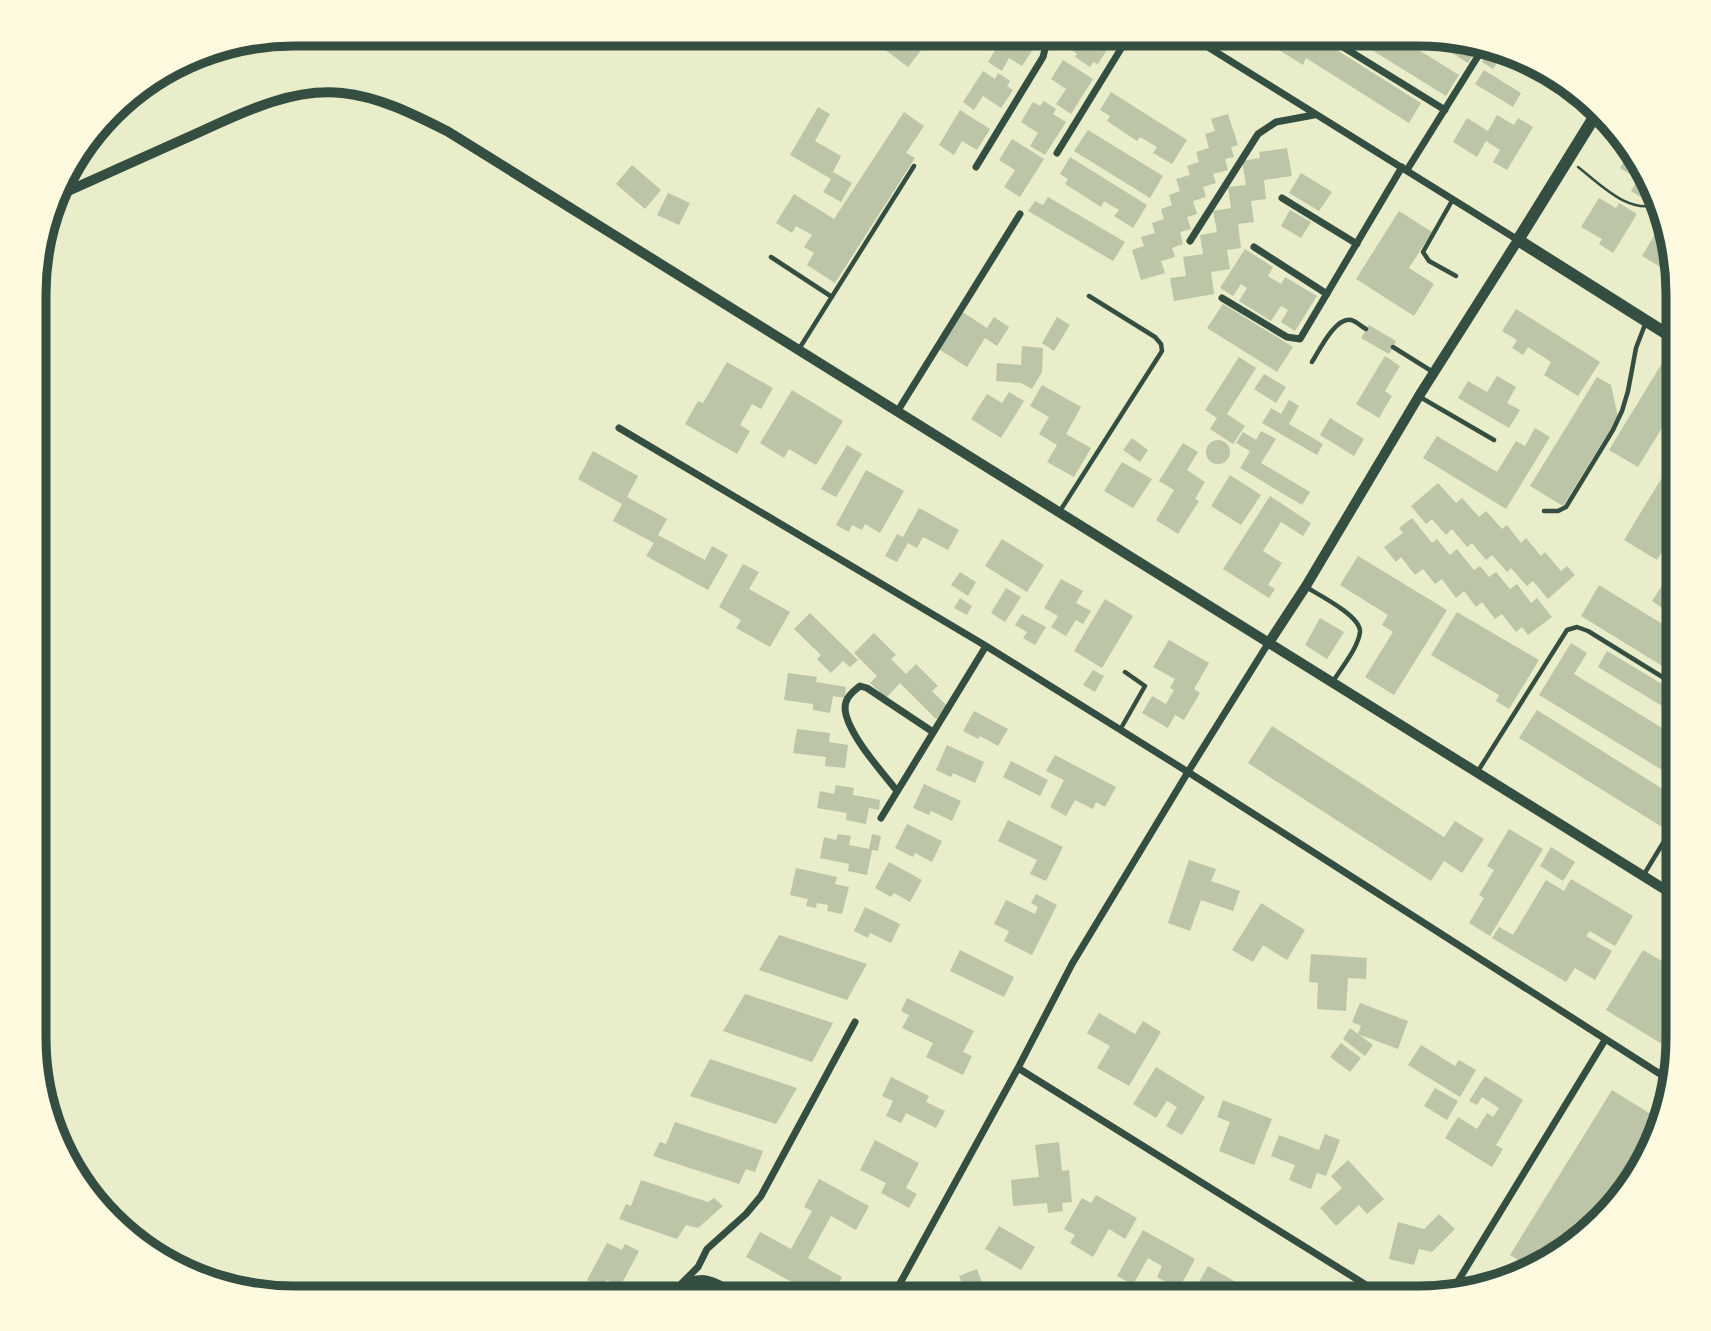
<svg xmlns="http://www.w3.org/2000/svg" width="1711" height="1331" font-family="Overpass,sans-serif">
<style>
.building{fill:#bcc5a7}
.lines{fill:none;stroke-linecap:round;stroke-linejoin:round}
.path{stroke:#344e41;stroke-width:2.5}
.service{stroke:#344e41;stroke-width:4.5}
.minor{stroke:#344e41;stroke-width:7}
.tertiary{stroke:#344e41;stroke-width:10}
.secondary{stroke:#344e41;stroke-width:12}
.rim{fill:none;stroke:#344e41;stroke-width:9}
</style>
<rect width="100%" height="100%" fill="#e9edc9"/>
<!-- building -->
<path class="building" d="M883 34H914L927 43 908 67 876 43Z
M1005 34H1014L1020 38 1023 34 1031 39 1027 45 1033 49 1022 66 1009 58 1002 71 988 62Z
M1056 34H1092L1110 45 1098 64 1093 62 1090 67 1075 57 1077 54 1066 46 1069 42Z
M1252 34H1281L1273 47Z
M1290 34H1299L1312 42 1316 37 1421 103 1409 123 1306 58 1303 65 1279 50Z
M1346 34H1393L1459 75 1446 96Z
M1421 34H1434L1479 44 1468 63Z
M1492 47 1505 50 1493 69 1482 62Z
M1063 60 1093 79 1071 114 1056 104 1066 89 1051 79Z
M1484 70 1521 93 1513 107 1475 84Z
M983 71 995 79 998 73 1010 81 1007 86 1013 90 1001 108 983 96 974 110 963 102Z
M1111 92 1187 140 1172 164 1153 153 1157 147 1140 137 1137 141 1107 121 1110 116 1100 110Z
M1044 101 1056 109 1053 114 1066 122 1045 155 1030 146 1038 133 1021 122 1033 102 1040 106Z
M818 107 830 114 815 141 841 156 833 172 852 183 841 202 823 192 831 179 790 155Z
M960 110 990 129 977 150 962 141 954 155 939 145Z
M904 112 924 126 906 153 915 158 835 283 807 265 814 253 804 247 812 235 796 226 792 233 776 223 794 194 834 219Z
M1228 114 1238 145 1231 147 1234 157 1225 159 1228 170 1213 174 1216 183 1203 187 1206 197 1193 201 1197 214 1187 217 1191 229 1180 232 1183 244 1172 248 1175 257 1161 261 1165 273 1141 280 1132 250 1144 246 1141 237 1155 233 1152 223 1164 219 1161 209 1172 205 1169 195 1180 191 1176 179 1190 175 1187 166 1199 162 1196 152 1209 148 1205 134 1215 131 1211 119Z
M1497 115 1514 125 1518 118 1533 127 1507 170 1493 162 1500 150 1486 141 1477 157 1453 142 1467 118 1488 131Z
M1088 130 1163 176 1150 198 1074 151Z
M1012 139 1044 159 1020 197 1004 187 1015 170 999 160Z
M1287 148 1292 176 1264 180 1266 199 1251 201 1254 222 1238 224 1241 248 1227 250 1230 269 1211 272 1214 294 1174 301 1170 278 1186 276 1183 257 1203 254 1200 235 1217 232 1213 211 1231 208 1228 187 1246 185 1242 161 1260 158 1259 152Z
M1629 153 1654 189 1647 201 1631 191 1638 179 1620 168Z
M1070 157 1147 205 1133 228 1114 216 1119 210 1104 201 1101 207 1065 184 1068 179 1060 174Z
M632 165 661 190 645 209 616 184Z
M1301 173 1332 192 1319 211 1289 193Z
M668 193 690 203 679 225 657 215Z
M1048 197 1125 242 1113 261 1028 211 1035 201 1043 205Z
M1599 198 1616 208 1619 203 1637 214 1613 253 1599 244 1602 239 1581 227Z
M1290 210 1311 222 1301 238 1281 226Z
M1399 211 1432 232 1409 268 1434 284 1414 316 1356 279Z
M1660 226 1665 228 1671 257 1664 269 1642 256Z
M1245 249 1273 267 1268 276 1281 284 1285 277 1317 296 1295 331 1281 322 1288 310 1281 306 1271 321 1239 301 1247 288 1241 284 1233 296 1220 288Z
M1674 275 1678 293 1667 287Z
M1223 304 1293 347 1277 372 1207 328Z
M1516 309 1600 362 1578 396 1544 375 1551 362 1528 347 1523 355 1512 348 1517 340 1502 331Z
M961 311 987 328 994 317 1009 327 997 346 985 338 967 367 937 348Z
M1057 317 1070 325 1054 351 1042 343Z
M1369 325 1396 341 1389 354 1361 338Z
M1022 346 1043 348 1042 372 1032 389 1021 383 996 381 997 363 1021 365Z
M1385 356 1400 366 1385 391 1392 396 1379 418 1356 404Z
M1239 357 1256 368 1227 414 1245 426 1233 444 1210 429 1217 418 1205 410Z
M1664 360 1678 368V402L1638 467 1609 450Z
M727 362 773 388 761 409 752 404 740 425 750 431 737 454 685 424 698 401 703 403Z
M1264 374 1286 387 1276 403 1254 389Z
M1497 376 1516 387 1507 403 1520 410 1509 428 1458 398 1468 381 1487 392Z
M1597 377 1611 385 1618 417 1563 506 1530 486Z
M1042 385 1081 407 1066 434 1091 448 1074 477 1047 462 1057 445 1039 434 1049 417 1030 406Z
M792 390 843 421 816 465 789 449 784 458 760 443Z
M1009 392 1024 401 1001 438 971 419 987 394 1002 403Z
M1289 400 1299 406 1289 424 1323 444 1317 455 1262 423 1271 408 1281 414Z
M1330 418 1364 439 1354 456 1320 435Z
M1535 428 1550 437 1506 509 1423 458 1437 436 1497 472 1516 441 1525 446Z
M1261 431 1276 439 1261 463 1310 492 1302 505 1240 468 1250 451 1236 443 1243 432 1256 440Z
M1132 438 1148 450 1140 462 1123 450Z
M1206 452a12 12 0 1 1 24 0a12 12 0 1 1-24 0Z
M1183 443 1198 452 1187 470 1205 482 1195 499 1199 501 1178 534 1156 520 1174 490 1159 481Z
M847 445 862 454 836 497 821 489Z
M593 451 638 476 627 497 667 519 658 535 705 560 712 546 728 555 708 590 646 556 654 543 613 521 622 504 578 479Z
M1678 451V526L1657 560 1624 540Z
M1122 462 1152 479 1133 508 1104 491Z
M866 470 904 491 880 533 865 524 862 530 852 525 849 532 836 525Z
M1230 475 1261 495 1241 525 1211 506Z
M1438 483 1456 503 1462 498 1479 517 1486 511 1502 529 1507 525 1521 543 1526 538 1541 556 1545 552 1561 571 1567 566 1575 575 1548 599 1533 581 1527 586 1511 568 1507 572 1492 555 1486 560 1472 543 1467 547 1452 529 1446 535 1432 519 1426 524 1411 506Z
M1270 496 1311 523 1303 536 1281 522 1263 551 1282 563 1268 585 1275 589 1269 598 1223 569Z
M919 508 959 530 948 550 923 537 917 548 908 543 897 562 885 556 897 534 903 537Z
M1412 518 1432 543 1437 539 1450 555 1457 549 1474 570 1480 566 1489 577 1496 572 1510 589 1517 584 1531 603 1537 598 1552 617 1528 635 1522 627 1516 632 1502 614 1495 619 1482 602 1476 607 1464 591 1456 598 1442 579 1435 584 1423 569 1415 575 1401 557 1396 562 1384 547 1403 533 1399 528Z
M1002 539 1044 565 1027 592 985 566Z
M1358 556 1447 610 1394 695 1365 677 1393 632 1382 625 1388 615 1340 585Z
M743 564 759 572 749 589 790 612 770 647 736 628 741 620 719 607Z
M960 572 976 582 968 596 951 585Z
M1671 572 1678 576 1677 618 1652 601Z
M1061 579 1083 591 1076 603 1091 611 1083 624 1076 620 1066 636 1051 627 1058 616 1044 608Z
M1599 585 1677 633V675L1581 616Z
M1006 588 1021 597 1005 622 991 613Z
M960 598 972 606 967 615 954 608Z
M1105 599 1133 616 1102 668 1074 651Z
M1457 612 1539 660 1509 709 1496 701 1499 695 1431 655Z
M810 613 858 660 850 667 843 661 831 673 817 659 821 655 794 629Z
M1022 614 1046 627 1035 645 1023 638 1027 632 1015 625Z
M1320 618 1344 632 1327 659 1305 645Z
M874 633 896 655 891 659 906 674 916 664 938 686 932 691 948 707 936 719 900 683 886 698 870 683 877 676 854 653Z
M1169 640 1209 663 1194 689 1200 693 1184 720 1175 715 1168 728 1142 713 1152 696 1166 704 1174 690 1170 688 1175 679 1153 667Z
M1571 643 1587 653 1574 674 1677 737V779L1539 695Z
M1607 651 1677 693V715L1598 667Z
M1093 670 1104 676 1095 692 1083 685Z
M788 673 817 677 816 682 846 687 845 698 833 696 830 713 813 710V704L784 700Z
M1537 710 1677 798V803L1662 827 1519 738Z
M974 711 1008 729 998 746 980 736 978 739 963 731Z
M1272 726 1444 837 1455 821 1484 839 1462 873 1444 861 1431 881 1248 763Z
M797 729 830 733 829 742 848 745 845 768 825 766 826 757 793 753Z
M947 745 984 762 975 783 953 773 951 777 936 770Z
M1055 755 1116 787 1105 807 1096 802 1093 809 1075 800 1066 816 1050 807 1064 780 1046 771Z
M1011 761 1048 780 1040 796 1003 777Z
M924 784 961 801 952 821 931 811 929 815 913 808Z
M836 785 854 788 853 795 880 800 879 810 869 808 866 824 846 820 847 813 817 808 820 791 834 794Z
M1008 820 1063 847 1046 881 1030 874 1037 860 998 841Z
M907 824 942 841 932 862 915 853 913 857 895 848Z
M1509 829 1543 849 1490 936 1469 923 1484 898 1479 895 1494 870 1487 866Z
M838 834 851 836 849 845 869 849 872 834 881 836 878 851 872 850 867 875 848 871 849 864 820 858 824 837 836 840Z
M1551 847 1575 862 1563 881 1540 866Z
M1189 860 1216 869 1211 881 1240 891 1233 911 1201 900 1190 931 1168 923Z
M889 862 922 880 910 902 894 893 891 897 875 888Z
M796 868 837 877 835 884 849 887 842 914 827 911 828 905 817 903 816 908 806 906 808 899 790 895Z
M1571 879 1633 916 1615 946 1590 931 1586 936 1612 951 1595 980 1575 968 1566 982 1492 938 1499 927 1513 935 1546 880 1564 891Z
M1036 894 1057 905 1032 955 1004 941 1009 931 994 924 1006 900 1035 914 1038 907 1031 903Z
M1261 903 1305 930 1287 960 1263 945 1253 962 1232 950Z
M865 907 900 924 891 943 870 933 868 938 854 931Z
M779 935 867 964 847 1000 759 970Z
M960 950 1014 977 1004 997 950 971Z
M1643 950 1677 970V1041L1672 1050 1606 1010Z
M1311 954 1367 958 1366 979 1348 978 1346 1011 1317 1009 1318 983 1309 982Z
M745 994 833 1023 812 1062 723 1031Z
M907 998 974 1031 963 1052 972 1056 963 1075 926 1057 933 1043 902 1028 909 1015 901 1011Z
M1360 1003 1408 1021 1398 1049 1358 1034 1361 1026 1352 1022Z
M1099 1013 1135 1034 1143 1021 1161 1032 1129 1086 1097 1068 1110 1046 1087 1033Z
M1350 1028 1373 1045 1365 1056 1343 1039Z
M1341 1043 1361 1058 1350 1072 1330 1057Z
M1421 1045 1455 1066 1459 1060 1476 1070 1460 1097 1408 1065Z
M710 1059 797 1088 776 1124 690 1096Z
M1156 1067 1205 1097 1182 1135 1166 1126 1177 1107 1167 1101 1156 1118 1133 1104Z
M1485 1076 1523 1100 1496 1145 1503 1149 1492 1167 1445 1138 1458 1117 1477 1129 1487 1113 1493 1117 1499 1108 1482 1097 1477 1105 1469 1101Z
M891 1077 929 1096 926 1102 945 1111 936 1128 906 1113 901 1123 886 1116 893 1101 882 1096Z
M1435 1088 1458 1101 1447 1120 1424 1106Z
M1612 1090 1662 1121 1658 1137 1613 1209 1531 1268 1510 1255Z
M1223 1100 1272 1119 1254 1165 1219 1151 1230 1122 1217 1117Z
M675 1122 763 1151 755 1172 746 1169 739 1184 653 1156 660 1142 666 1144Z
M1325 1134 1340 1140 1326 1176 1317 1173 1311 1189 1289 1180 1295 1165 1271 1156 1279 1135 1319 1150Z
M875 1140 919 1163 906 1188 917 1194 909 1208 881 1193 886 1183 860 1170Z
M1059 1142 1062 1171 1069 1170 1072 1202 1062 1203 1063 1211 1048 1213 1047 1203 1013 1206 1011 1180 1039 1177 1035 1145Z
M1348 1160 1384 1199 1367 1214 1359 1205 1336 1226 1320 1208 1342 1188 1331 1176Z
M819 1179 869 1206 856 1230 831 1216 808 1258 842 1277 831 1297H819L746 1257 760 1232 791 1249 812 1211 804 1207Z
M641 1180 708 1202 714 1198 723 1206 698 1228 686 1225 677 1239 619 1219 626 1204 631 1206Z
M1096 1195 1137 1218 1125 1239 1109 1229 1093 1257 1070 1243 1075 1235 1064 1229 1082 1198 1091 1203Z
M1439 1214 1455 1229 1432 1252 1419 1249 1414 1265 1389 1259 1398 1222 1424 1229Z
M999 1226 1035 1247 1021 1270 985 1249Z
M1143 1230 1195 1259 1179 1289 1157 1277 1162 1266 1148 1258 1133 1285 1117 1276Z
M607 1243 622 1250 625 1244 639 1251 621 1285 607 1280 603 1287 587 1280Z
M1208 1266 1253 1292 1250 1298H1190Z
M977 1269 986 1293 967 1298 959 1276Z"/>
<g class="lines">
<!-- path -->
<path class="path" d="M1578 167C1600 184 1631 217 1660 203"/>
<!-- service -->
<path class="service" d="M1453 199 1423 252 1429 261 1456 276
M771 257 832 297
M1393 347 1433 372
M799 349 914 166
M1312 362C1319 351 1335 317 1351 320 1356 321 1362 327 1366 329
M1420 397 1494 440
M1060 511 1162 351 1161 344 1155 337 1089 296
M1544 511H1558L1566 507 1613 430 1622 411 1628 391 1636 348 1646 322
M1306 587C1319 595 1361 616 1360 632 1358 648 1342 667 1334 680
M1120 730 1145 686 1125 672
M1478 771 1567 630 1577 627 1588 631 1677 686
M1643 876 1677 820"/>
<!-- minor -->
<path class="minor" d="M1187 34 1518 240
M1322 34 1445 110
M1057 153 1130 34
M976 167 1043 57 1046 45 1044 34
M1407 170 1485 45
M1282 198 1357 244
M1190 241 1258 134 1276 122 1314 115
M1254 247 1327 294
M1222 298 1287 337 1300 339 1402 167
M897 412 1020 214
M619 428 986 646 1188 772 1671 1081
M897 791C884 774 838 724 846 702 848 695 855 690 860 686L867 688 933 732
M881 818 986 646
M1018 1068 1387 1298
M682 1283 698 1267 707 1249 746 1214 761 1196 855 1022
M1452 1291 1605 1040
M659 1297C699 1273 702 1272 743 1297
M892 1298 1018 1068 1072 964 1188 772 1269 642"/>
<!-- tertiary -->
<path class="tertiary" d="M57 196C99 177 141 158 184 139 232 118 287 87 342 93 380 97 413 114 447 131L1677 897
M1270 641 1306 586 1419 396 1518 240"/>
<!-- secondary -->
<path class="secondary" d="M1598 111 1518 240 1678 341"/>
</g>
<!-- crop -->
<path d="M0 0H1711V1331H0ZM294 46H1418A248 248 0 0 1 1666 294V1038A248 248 0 0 1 1418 1286H294A248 248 0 0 1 46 1038V294A248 248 0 0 1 294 46Z" fill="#fefae0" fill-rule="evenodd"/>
<path class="rim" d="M294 46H1418A248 248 0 0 1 1666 294V1038A248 248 0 0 1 1418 1286H294A248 248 0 0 1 46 1038V294A248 248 0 0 1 294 46Z"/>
</svg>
